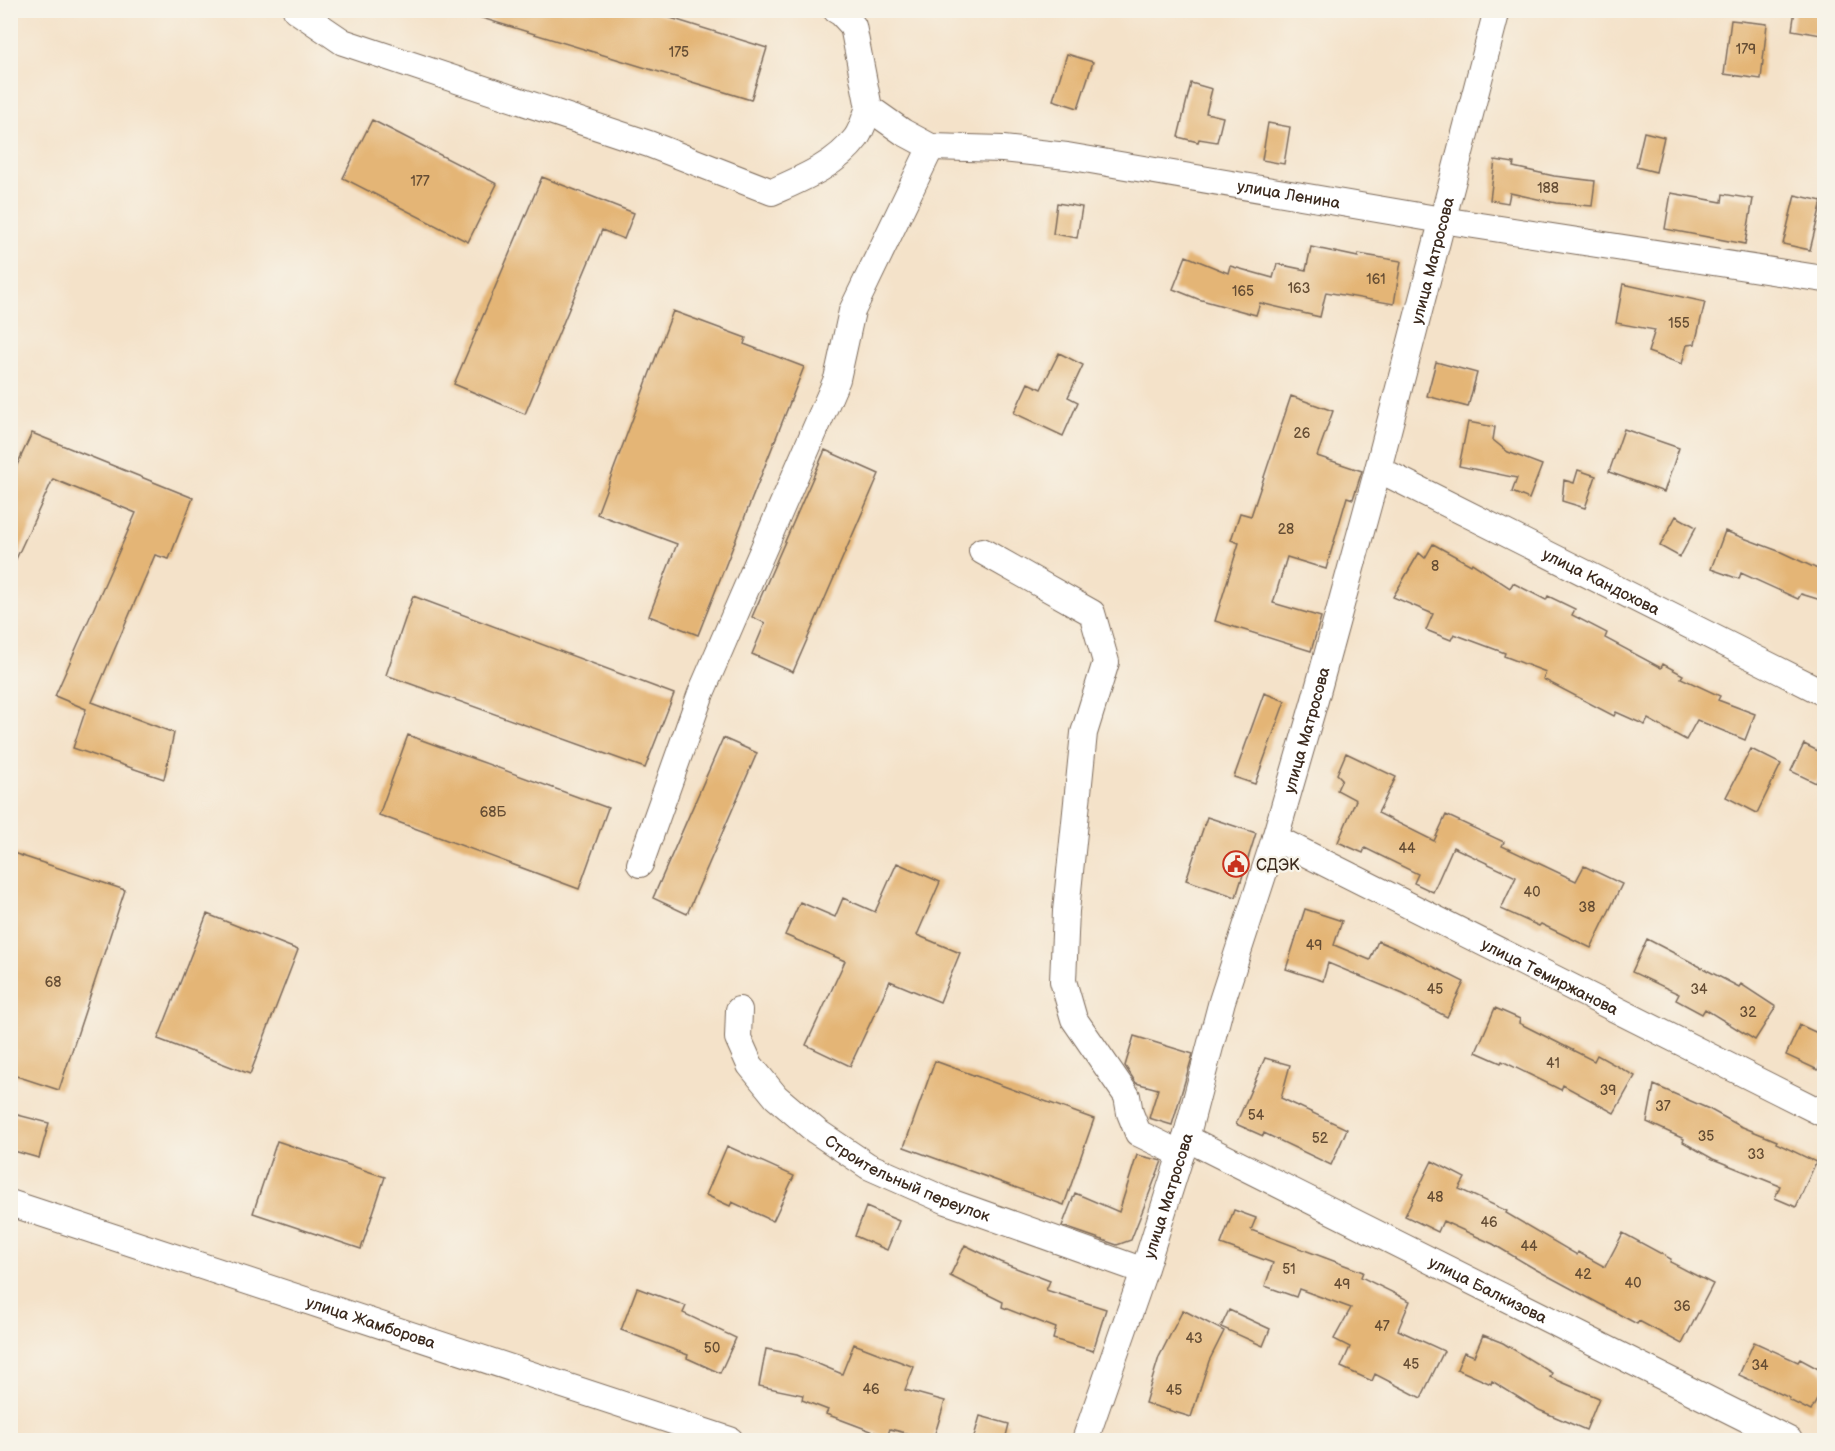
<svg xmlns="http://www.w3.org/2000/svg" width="1835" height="1451" font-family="'Balsamiq Sans',sans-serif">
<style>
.building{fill:#e4b576}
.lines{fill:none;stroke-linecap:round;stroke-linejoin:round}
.minor-casing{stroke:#7c6a5a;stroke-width:28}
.minor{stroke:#fff;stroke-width:26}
.labels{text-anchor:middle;stroke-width:4.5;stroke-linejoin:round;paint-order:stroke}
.number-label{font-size:14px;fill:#654d34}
.street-label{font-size:16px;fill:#3b2a1e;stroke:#f7f3e8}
.poi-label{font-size:16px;fill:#3b2a1e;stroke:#f7f3e8;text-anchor:start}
</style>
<rect width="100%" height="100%" fill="#f7f3e8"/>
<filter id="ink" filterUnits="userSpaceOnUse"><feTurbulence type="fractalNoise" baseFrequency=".0167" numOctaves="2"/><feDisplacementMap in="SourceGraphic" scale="12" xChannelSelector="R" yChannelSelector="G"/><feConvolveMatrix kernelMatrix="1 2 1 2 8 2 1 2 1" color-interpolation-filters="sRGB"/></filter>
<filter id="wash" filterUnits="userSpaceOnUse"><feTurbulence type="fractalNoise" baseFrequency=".008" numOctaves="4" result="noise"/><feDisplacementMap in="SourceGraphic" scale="24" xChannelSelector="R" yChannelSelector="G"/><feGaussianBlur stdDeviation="1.35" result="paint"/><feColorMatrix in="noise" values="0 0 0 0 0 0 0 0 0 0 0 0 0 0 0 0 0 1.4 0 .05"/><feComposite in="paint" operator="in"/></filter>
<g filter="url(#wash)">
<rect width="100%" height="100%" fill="#f4e2c9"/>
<g id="blocks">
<!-- building -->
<path class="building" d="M473 10H645L767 48 751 100 472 15Z
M1795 10H1824L1821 35 1792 30Z
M1731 20 1767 24 1761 79 1724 74Z
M1067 54 1093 62 1078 108 1053 100Z
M1191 83 1212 89 1206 113 1223 117 1217 142 1199 139 1198 142 1178 137Z
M372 120 497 184 468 242 343 178Z
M1268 123 1290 127 1284 164 1262 160Z
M1644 132 1664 137 1656 172 1636 167Z
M1495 160 1514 163 1513 167 1554 176 1595 181 1592 206 1556 203 1510 193 1508 203 1490 200Z
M542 177 634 213 624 239 602 230 525 414 454 384Z
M1671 193 1722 202 1723 194 1753 199 1745 244 1665 229Z
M1795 195 1822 201 1810 250 1783 244Z
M1057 203 1082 207 1077 238 1053 234Z
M1311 247 1358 257V254L1401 261 1394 304 1326 292 1320 317 1260 303 1256 315 1198 299 1173 289 1186 256 1228 273 1230 266 1273 278 1277 264 1306 270Z
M1623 284 1705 302 1695 344 1687 345 1682 364 1648 352 1655 330 1616 323Z
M673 311 746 338 744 344 804 367 698 635 649 616 677 544 597 514Z
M1059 353 1083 365 1068 397 1078 402 1063 436 1014 413 1028 383 1041 389Z
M1436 362 1477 373 1468 407 1427 396Z
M1291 396 1333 411 1317 456 1362 471 1353 499 1347 497 1326 569 1287 557 1273 603 1321 617 1311 651 1215 621 1239 543 1231 540 1240 513 1251 516Z
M1468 422 1495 427 1493 440 1508 452 1542 465 1529 499 1512 492 1517 478 1459 466Z
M1624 429 1679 448 1664 492 1609 472Z
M32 433 193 498 169 559 155 555 92 702 174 733 164 779 73 748 86 709 55 696 136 513 53 479 10 572V480Z
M825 450 879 474 793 672 752 654 765 623 752 617Z
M1578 470 1596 476 1585 508 1562 501 1564 480 1574 483Z
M1676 516 1696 527 1680 557 1660 546Z
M1725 531 1781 552 1824 572V601L1801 594 1798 599 1741 573 1739 579 1711 569Z
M1433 544 1471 565 1472 563 1510 588 1513 583 1546 600 1548 596 1575 609 1572 615 1607 633 1605 638 1661 668 1663 664 1683 675 1681 678 1720 696 1718 700 1755 714 1745 740 1697 720 1686 740 1648 719 1645 725 1616 712 1614 716 1543 679 1546 672 1504 656 1505 653 1454 634 1451 640 1426 630 1433 614 1393 597 1419 553 1425 558Z
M413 596 674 694 645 768 386 675Z
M1264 693 1285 701 1255 784 1234 777Z
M408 735 608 808 579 889 379 815Z
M723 738 757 753 687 914 653 898Z
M1804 744 1824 754V765L1816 783 1791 771Z
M1751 749 1781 764 1757 813 1726 797Z
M1346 753 1396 777 1378 813 1434 841 1446 815 1504 842 1502 846 1576 881 1584 866 1622 884 1591 948 1541 924 1539 926 1501 909 1516 877 1453 847 1433 892 1414 883 1418 874 1365 848 1363 853 1338 842 1356 800 1337 790 1342 779 1337 774Z
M1207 817 1256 833 1236 897 1186 880Z
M10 852 125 890 59 1090 10 1074Z
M897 863 940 882 917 935 960 953 940 1002 890 981 850 1066 806 1045 845 961 785 935 800 902 835 917 843 898 875 912Z
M1305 909 1342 921 1334 945 1370 960 1378 941 1402 951 1464 982 1447 1017 1403 994 1328 963 1323 981 1286 969Z
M207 914 298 950 250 1074 158 1039Z
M1647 939 1739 987 1741 984 1776 1007 1755 1040 1705 1009 1702 1014 1676 1000 1679 994 1632 972Z
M1495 1008 1520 1019 1519 1023 1594 1061 1597 1055 1635 1076 1614 1113 1563 1085 1561 1090 1502 1061 1501 1063 1476 1052Z
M1800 1025 1824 1036V1057L1818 1070 1786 1055Z
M1134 1036 1193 1054 1172 1125 1149 1118 1158 1089 1136 1083 1125 1066Z
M1265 1058 1290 1065 1281 1098 1347 1129 1331 1165 1264 1133 1263 1136 1236 1124Z
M935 1061 1094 1119 1064 1205 904 1147Z
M1654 1085 1709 1109 1740 1126 1777 1141 1776 1143 1816 1162 1796 1207 1775 1198 1780 1186 1713 1159 1683 1142 1684 1139 1647 1122Z
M10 1113 49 1123 39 1158 10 1150Z
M277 1141 385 1177 361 1249 253 1213Z
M727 1146 794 1176 773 1221 732 1202 730 1206 706 1195Z
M1137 1155 1162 1161 1131 1240 1117 1245 1062 1226 1075 1193 1119 1212Z
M1432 1161 1465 1178 1459 1189 1507 1211 1506 1213 1577 1255 1578 1252 1605 1267 1623 1233 1671 1259 1670 1262 1713 1284 1682 1344 1639 1321 1637 1324 1535 1269 1493 1244 1443 1221 1438 1232 1405 1216Z
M866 1207 899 1221 887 1250 855 1236Z
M1234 1210 1256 1218 1251 1230 1363 1272 1361 1277 1410 1301 1398 1330 1444 1351 1421 1398 1375 1374 1372 1381 1341 1367 1350 1347 1334 1339 1351 1308 1299 1289 1296 1297 1265 1286 1273 1263 1221 1244Z
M965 1245 1000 1262 1050 1281 1046 1290 1106 1309 1093 1351 1053 1339 1056 1328 1002 1307 1003 1302 950 1276Z
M637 1288 686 1306 683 1313 736 1338 720 1373 687 1358 688 1355 621 1330Z
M1183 1310 1224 1331 1209 1361 1191 1417 1145 1403 1159 1357Z
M1229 1310 1270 1329 1263 1346 1221 1327Z
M1483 1335 1503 1343 1552 1373 1550 1377 1599 1398 1586 1430 1539 1410 1492 1381 1491 1384 1457 1369 1464 1352 1474 1356Z
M1754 1342 1798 1362 1800 1359 1824 1372V1386L1811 1411 1789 1400 1790 1398 1739 1375Z
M854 1344 914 1367 905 1390 945 1401 933 1440 890 1429 887 1437 826 1414 828 1410 802 1400 803 1395 759 1386 766 1349 797 1355 842 1374Z
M980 1416 1009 1424 1005 1440H973Z"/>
</g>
</g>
<g filter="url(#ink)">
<use href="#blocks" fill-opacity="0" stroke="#7c6a5a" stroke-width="1.5"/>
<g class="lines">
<!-- minor casing -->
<g class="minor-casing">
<g id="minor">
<path d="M296 10 343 42 649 144 772 192C801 179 836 165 856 138 862 130 865 117 869 108"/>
<path id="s1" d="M836 10 841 13 853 26 869 108 903 132 931 147 1003 149 1067 156 1442 220 1824 279"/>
<path id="s2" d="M1378 469 1824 693"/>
<path d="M982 551 1092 613 1106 662 1084 733 1066 911 1063 981 1074 1019 1127 1096 1130 1113 1138 1133 1181 1154"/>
<path id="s3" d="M1275 838 1824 1114"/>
<path d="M640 864 701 693 837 379 852 311 931 147"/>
<path id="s4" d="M739 1010 738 1038 750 1065 776 1097 816 1131 868 1166 947 1201 1144 1271"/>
<path id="s5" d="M1186 1138 1789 1440"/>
<path id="s6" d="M10 1203 730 1440"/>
<path id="s7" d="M1085 1440 1144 1271 1186 1138 1222 1001 1275 838 1315 700 1378 469 1497 10"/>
</g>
</g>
<!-- minor -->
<use href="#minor" class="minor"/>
</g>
</g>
<!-- icons -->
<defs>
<g id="civic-ring" transform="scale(1.35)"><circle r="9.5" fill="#f7f3e8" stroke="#c8321e" stroke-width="1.5"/><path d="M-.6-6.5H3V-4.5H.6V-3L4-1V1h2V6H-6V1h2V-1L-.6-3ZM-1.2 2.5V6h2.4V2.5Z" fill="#c8321e"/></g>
</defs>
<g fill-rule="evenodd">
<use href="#civic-ring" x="1236" y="864"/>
</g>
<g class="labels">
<!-- number labels -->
<g class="number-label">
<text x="1746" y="54">179</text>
<text x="679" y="57">175</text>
<text x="420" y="186">177</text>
<text x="1548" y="193">188</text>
<text x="1376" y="284">161</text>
<text x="1299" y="293">163</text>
<text x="1243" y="296">165</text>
<text x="1679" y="328">155</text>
<text x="1302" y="438">26</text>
<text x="1286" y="534">28</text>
<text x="1435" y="571">8</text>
<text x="493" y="817">68Б</text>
<text x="1407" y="853">44</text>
<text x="1532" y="897">40</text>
<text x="1587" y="912">38</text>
<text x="1314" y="950">49</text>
<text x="53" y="987">68</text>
<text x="1435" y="994">45</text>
<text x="1699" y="994">34</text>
<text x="1748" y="1017">32</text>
<text x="1553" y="1068">41</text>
<text x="1608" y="1095">39</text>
<text x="1663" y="1111">37</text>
<text x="1256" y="1120">54</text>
<text x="1706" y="1141">35</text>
<text x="1320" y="1143">52</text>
<text x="1756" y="1159">33</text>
<text x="1435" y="1202">48</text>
<text x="1489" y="1227">46</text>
<text x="1529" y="1251">44</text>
<text x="1289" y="1274">51</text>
<text x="1583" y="1279">42</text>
<text x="1633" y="1288">40</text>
<text x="1342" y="1289">49</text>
<text x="1682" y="1311">36</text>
<text x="1382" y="1331">47</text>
<text x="1194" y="1343">43</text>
<text x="712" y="1353">50</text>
<text x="1411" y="1369">45</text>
<text x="1760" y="1370">34</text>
<text x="871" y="1394">46</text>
<text x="1174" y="1395">45</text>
</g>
<!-- street labels -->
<g class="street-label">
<text dy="6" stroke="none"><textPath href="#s1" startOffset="542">улица Ленина</textPath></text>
<text dy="6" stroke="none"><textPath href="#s7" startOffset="1230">улица Матросова</textPath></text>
<text dy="6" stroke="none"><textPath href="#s2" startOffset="250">улица Кандохова</textPath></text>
<text dy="6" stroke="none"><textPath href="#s7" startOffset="744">улица Матросова</textPath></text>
<text dy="6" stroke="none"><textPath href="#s3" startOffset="308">улица Темиржанова</textPath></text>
<text dy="6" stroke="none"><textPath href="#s4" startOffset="255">Строительный переулок</textPath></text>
<text dy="6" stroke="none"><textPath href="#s7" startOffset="258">улица Матросова</textPath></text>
<text dy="6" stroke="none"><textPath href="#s5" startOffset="338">улица Балкизова</textPath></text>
<text dy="6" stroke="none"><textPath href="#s6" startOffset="380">улица Жамборова</textPath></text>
</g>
<!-- poi labels -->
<g class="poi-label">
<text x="1256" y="870">СДЭК</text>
</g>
</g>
<!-- margin -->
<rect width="1835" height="1451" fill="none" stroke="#f7f3e8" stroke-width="36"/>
</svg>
